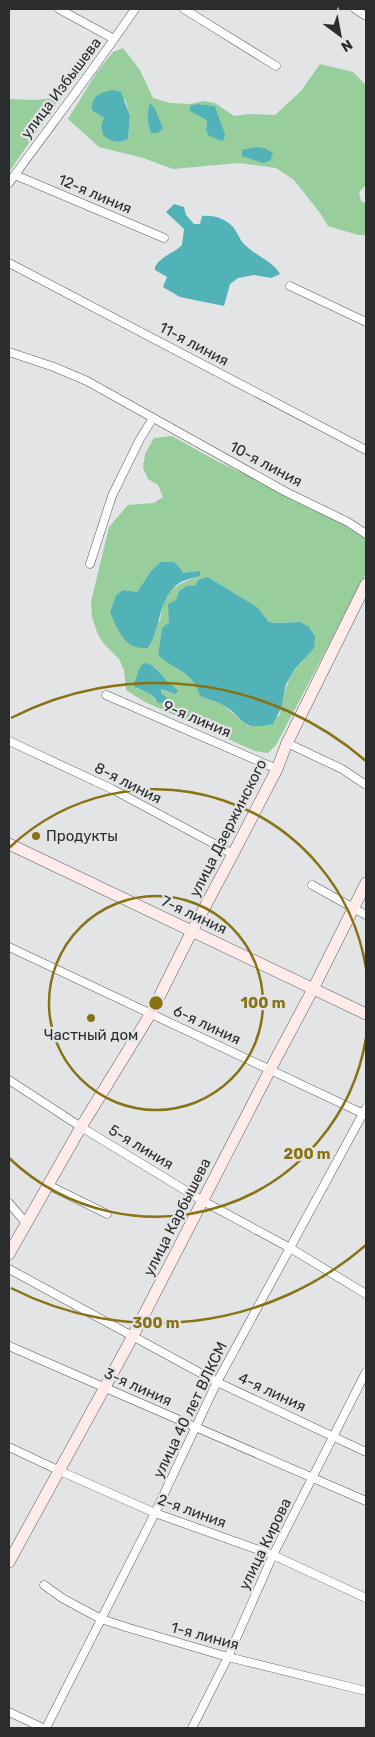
<svg xmlns="http://www.w3.org/2000/svg" width="375" height="1737" font-family="Rubik,sans-serif">
<style>
.green{fill:#98ce9c;fill-rule:evenodd}
.water{fill:#51b2b7}
.lines{fill:none;stroke-linecap:round;stroke-linejoin:round}
.street-casing{stroke:#5b5c5e;stroke-width:9}
.secondary-casing{stroke:#5b5c5e;stroke-width:12}
.street{stroke:#fff;stroke-width:8}
.secondary{stroke:#feebea;stroke-width:11}
.ring{fill:none;stroke:#877214;stroke-width:2.5}
.poi-dot{fill:#877214;stroke:#e3e4e6;stroke-width:2}
.labels{text-anchor:middle;dominant-baseline:central;stroke-width:4.5;stroke-linejoin:round;paint-order:stroke}
.street-label{font-size:15px;fill:#2b2c2d;stroke:#e3e4e6}
.poi-label{font-size:15px;fill:#2b2c2d;stroke:#e3e4e6;text-anchor:start}
.centre{fill:#877214;stroke:#e3e4e6;stroke-width:2.5}
.ring-label{font-size:15px;text-anchor:middle;font-weight:bold;fill:#877214;stroke:#e3e4e6;stroke-width:4.5;stroke-linejoin:round;paint-order:stroke}
</style>
<rect width="100%" height="100%" fill="#e3e4e6"/>
<g class="green">
<path d="M123,48L140,70L153,98L170,103L190,104L204,101L215,103L234,116L250,114L275,115L301,91L320,64L353,72L366,85V185L359,192L361,201L366,203V235H358L328,226L320,213L294,180L276,168L239,163L173,169L143,158L99,147L68,119L97,72L113,52ZM125,99L130,116L128,139L98,113ZM198,104L215,106L218,115L206,130L207,121C202,116 195,115 189,110L191,105Z"/>
<path d="M61,97L9,172V99L35,100Z"/>
<path d="M172,436L215,460L349,524L366,538V574L276,745L268,753L255,751L145,702L126,690L124,670L119,659L103,643L97,632L92,617L91,602L109,527L128,505L154,503L163,497L158,485L148,479L143,468L145,454L154,438ZM151,571L200,576C171,586 165,591 160,621L110,612L116,595L123,590L137,592ZM208,577L257,607L269,622L275,623L299,622L303,661C283,680 287,693 279,716L248,726L222,704L201,696C193,670 174,671 158,655L162,628L169,622L176,600ZM154,666L167,682L172,685L175,694L160,689L161,693L166,697L155,701L152,695L136,688Z"/>
</g>
<g class="water">
<path d="M112,90L121,92L130,116L128,139C118,144 112,142 103,135L101,125L104,118L92,110C91,96 100,93 112,90Z"/>
<path d="M150,103L154,107L163,128L158,133H151C147,121 147,115 150,103Z"/>
<path d="M198,104L215,106L225,135L223,141L209,136L206,130L207,121C202,116 195,115 189,110L191,105Z"/>
<path d="M256,147L264,148L273,153L270,161L263,163L242,156V150Z"/>
<path d="M174,204L184,207L186,215L194,224H200L202,216C213,215 223,218 231,225C237,230 239,239 244,244C254,255 273,261 280,274L271,278L254,275L238,278L230,284L224,306L180,297L163,287L167,277L155,270V267C162,255 173,254 182,245L184,229L166,212Z"/>
<path d="M161,562H174L180,568L183,573L200,571V576C193,578 183,580 178,584C158,599 161,628 148,648C124,650 118,630 110,612L116,595L123,590L137,592L151,571Z"/>
<path d="M208,577L257,607L269,622L275,623L300,622L309,627L315,637L314,648L295,669L286,684L282,706L273,724C238,731 248,720 223,705C217,701 208,700 200,696C193,670 174,671 158,655L162,628L169,622L168,604L176,600L179,591L187,586H195L198,580Z"/>
<path d="M144,663C155,664 159,673 166,680C170,685 174,686 178,691L175,694L161,689V693L166,697L170,702L158,703L152,695L133,686L140,667Z"/>
</g>
<g class="lines">
<g class="street-casing">
<g id="street">
<path d="M59,9L114,39"/>
<path d="M184,9L276,66"/>
<path d="M355,9L366,16"/>
<path d="M15,175L164,238"/>
<path d="M9,183C51,125 95,68 135,9"/>
<path d="M9,263L366,450"/>
<path d="M290,286L366,322"/>
<path d="M9,352L54,367L87,381L286,492L348,522L366,534"/>
<path d="M90,564L112,496L140,439L153,418"/>
<path d="M106,695L277,769"/>
<path d="M9,741L112,789L233,854"/>
<path d="M287,743L342,769L366,785"/>
<path d="M312,885L366,915"/>
<path d="M9,947L366,1115"/>
<path d="M9,1080L81,1127L203,1201L290,1248L366,1294"/>
<path d="M48,1185L107,1214"/>
<path d="M9,1203L26,1223"/>
<path d="M9,1269L217,1382L366,1452"/>
<path d="M9,1346L366,1501"/>
<path d="M9,1447L60,1471L155,1513L273,1555L366,1598"/>
<path d="M44,1585L62,1598L101,1619L129,1628L228,1657L366,1691"/>
<path d="M9,1712L43,1728"/>
<path d="M46,1728L155,1513L217,1382L366,1108"/>
<path d="M192,1728L228,1657L273,1555L366,1372"/>
</g>
</g>
<g class="secondary-casing">
<g id="secondary">
<path d="M9,844L366,1014"/>
<path d="M9,1254L81,1127L151,1013L192,931L233,854L277,769L287,743L366,584"/>
<path d="M9,1562L133,1336L270,1070L313,989L366,883"/>
</g>
</g>
<use href="#street" class="street"/>
<use href="#secondary" class="secondary"/>
</g>
<g class="ring">
<circle cx="156" cy="1003" r="107"/>
<path d="M366 1038A213 213 0 0 1 9 1158M9 848A213 213 0 0 1 366 968"/>
<path d="M366 1245A320 320 0 0 1 11 1288M11 718A320 320 0 0 1 366 761"/>
</g>
<g class="poi-dot">
<circle cx="36" cy="836" r="5"/>
<circle cx="91" cy="1018" r="5"/>
</g>
<g class="labels">
<g class="street-label">
<text transform="translate(61 88) rotate(-53)">улица Избышева</text>
<text transform="translate(95 194) rotate(23)">12-я линия</text>
<text transform="translate(194 344) rotate(28)">11-я линия</text>
<text transform="translate(266 464) rotate(28)">10-я линия</text>
<text transform="translate(197 719) rotate(23)">9-я линия</text>
<text transform="translate(128 783) rotate(27)">8-я линия</text>
<text transform="translate(228 828) rotate(-63)">улица Дзержинского</text>
<text transform="translate(194 915) rotate(25)">7-я линия</text>
<text transform="translate(207 1025) rotate(25)">6-я линия</text>
<text transform="translate(141 1147) rotate(31)">5-я линия</text>
<text transform="translate(177 1217) rotate(-63)">улица Карбышева</text>
<text transform="translate(138 1387) rotate(24)">3-я линия</text>
<text transform="translate(272 1392) rotate(25)">4-я линия</text>
<text transform="translate(190 1410) rotate(-64)">улица 40 лет ВЛКСМ</text>
<text transform="translate(192 1511) rotate(20)">2-я линия</text>
<text transform="translate(265 1544) rotate(-64)">улица Кирова</text>
<text transform="translate(205 1636) rotate(15)">1-я линия</text>
</g>
<g class="poi-label">
<text x="46" y="836">Продукты</text>
<text x="91" y="1035" text-anchor="middle">Частный дом</text>
</g>
</g>
<circle cx="156" cy="1003" r="8" class="centre"/>
<g class="ring-label">
<text x="263" y="1008">100 m</text>
<text x="307" y="1159">200 m</text>
<text x="156" y="1328">300 m</text>
</g>
<rect width="375" height="1737" fill="none" stroke="#2b2c2d" stroke-width="20"/>
<g transform="translate(340 35) rotate(148)" stroke="#e3e4e6" stroke-width="4" paint-order="stroke">
<path d="M0-4L9 19L0 12L-9 19Z" fill="#2b2c2d"/>
<text y="-8" font-size="14" font-weight="bold" text-anchor="middle" fill="#2b2c2d">N</text>
</g>
</svg>
